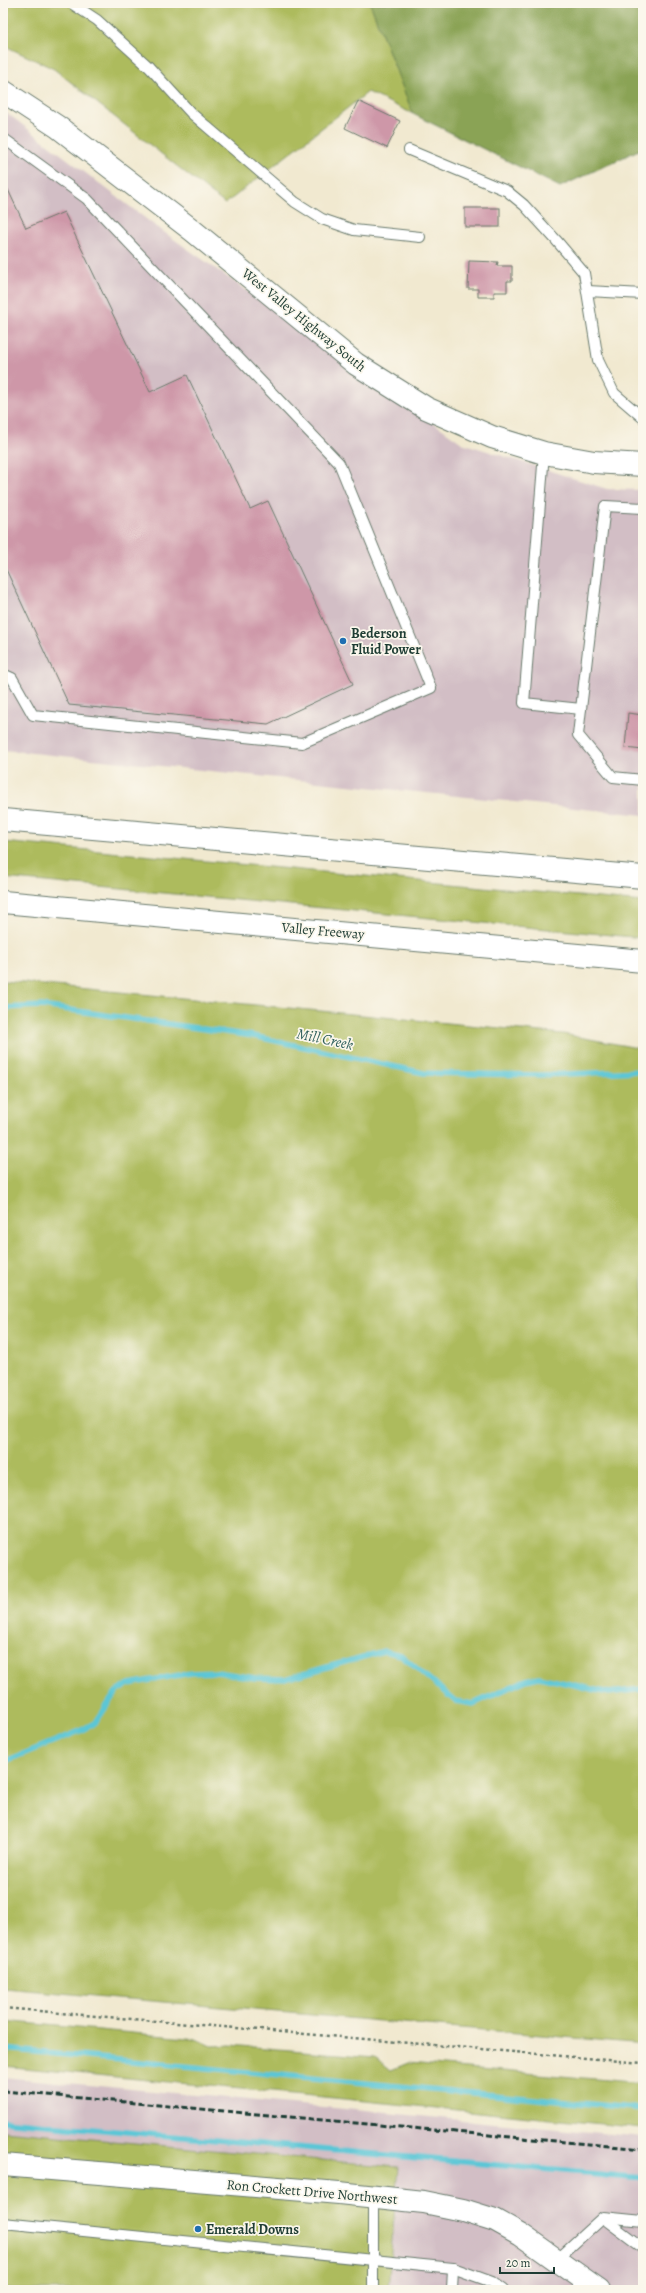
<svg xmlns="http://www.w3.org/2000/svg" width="646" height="2293" font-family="Alegreya,serif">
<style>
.industrial{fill:#d2bec5}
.green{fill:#adbb5d;stroke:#667c48}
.forest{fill:#8aa354;stroke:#547044}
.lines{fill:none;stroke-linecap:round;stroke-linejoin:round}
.stream{stroke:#5bc6d6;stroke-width:5.5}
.building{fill:#ce97a8}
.lane-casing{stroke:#68796b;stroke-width:12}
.secondary-casing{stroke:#68796b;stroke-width:24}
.highway-casing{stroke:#68796b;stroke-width:24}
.path{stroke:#68796b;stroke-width:2.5;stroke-dasharray:3 3;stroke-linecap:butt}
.lane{stroke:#fff;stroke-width:10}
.secondary{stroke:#fff;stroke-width:22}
.highway{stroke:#fff;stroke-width:22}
.rail{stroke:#1f3d34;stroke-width:3;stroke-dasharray:6 3;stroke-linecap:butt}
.poi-dot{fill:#1f6fb2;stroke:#fbf7ec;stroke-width:1.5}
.labels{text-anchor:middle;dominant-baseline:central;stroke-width:3.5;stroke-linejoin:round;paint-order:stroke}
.street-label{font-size:14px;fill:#1f3d34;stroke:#fbf7ec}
.poi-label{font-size:14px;font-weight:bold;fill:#1f3d34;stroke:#fbf7ec;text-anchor:start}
.water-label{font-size:15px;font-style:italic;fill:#2e5f5c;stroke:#fbf7ec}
</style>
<rect width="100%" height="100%" fill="#fbf7ec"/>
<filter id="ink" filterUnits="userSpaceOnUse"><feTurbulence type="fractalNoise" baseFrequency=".025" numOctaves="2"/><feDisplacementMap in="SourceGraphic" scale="8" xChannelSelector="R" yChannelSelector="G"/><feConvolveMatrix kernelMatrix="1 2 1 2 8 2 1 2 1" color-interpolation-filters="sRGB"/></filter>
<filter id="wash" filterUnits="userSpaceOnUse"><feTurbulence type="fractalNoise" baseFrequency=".012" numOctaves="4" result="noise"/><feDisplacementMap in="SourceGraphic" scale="16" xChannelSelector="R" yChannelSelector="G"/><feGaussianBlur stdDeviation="0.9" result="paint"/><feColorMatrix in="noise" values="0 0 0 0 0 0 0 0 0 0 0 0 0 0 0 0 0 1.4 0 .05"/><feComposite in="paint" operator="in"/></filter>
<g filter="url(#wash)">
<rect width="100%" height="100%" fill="#f1e9d0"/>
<g class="industrial">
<path d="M3,110L158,228L462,443L607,489L643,490V815L3,750Z"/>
<path d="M3,2077L643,2137V2290H388L398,2167L3,2131Z"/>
</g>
<g class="green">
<path d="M3,3H370L413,114L368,92L225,204L54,69L3,45Z"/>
<path d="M3,842L643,902V938L3,878Z"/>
<path d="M3,981L563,1034L643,1049V2044L3,1988Z"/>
<path d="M3,2021L197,2039L212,2046L230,2045L375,2057L391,2070L408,2063L643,2083V2128L3,2066Z"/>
<path d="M3,2131L398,2167L388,2290H3Z"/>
</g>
<path class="forest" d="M370,3H643V148L560,187L413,114Z"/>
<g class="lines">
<g class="stream">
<path d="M3,1008L42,1006L253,1036L424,1073L541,1075L643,1071"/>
<path d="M3,1762L80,1731L96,1722L116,1692L129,1684L191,1673L217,1672L255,1678L285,1679L384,1651L401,1655L455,1701L473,1704L526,1680L539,1677L609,1693L643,1689"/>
<path d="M3,2049L643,2109"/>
<path d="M3,2121L643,2178"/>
</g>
</g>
<g id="blocks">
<g class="building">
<path d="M358,101L400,121L387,148L345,128Z"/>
<path d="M3,179L26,228L64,212L150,392L187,375L250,509L268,501L353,684L268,724L69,705L3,563Z"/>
<rect x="465" y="208" width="35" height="19"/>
<path d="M469,261L498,262L497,266H512V281H507V292H494V297H478V289H468Z"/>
<path d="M628,713L643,715V750L625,748Z"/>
</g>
</g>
</g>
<g filter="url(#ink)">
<use href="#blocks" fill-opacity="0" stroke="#68796b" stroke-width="1"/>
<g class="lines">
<g class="lane-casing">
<g id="lane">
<path d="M71,3L97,20L149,67L191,113L295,202L322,219L354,230L420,237"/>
<path d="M3,138L87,199L339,463L431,688L302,743L33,715L12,678L3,674"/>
<path d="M409,150L507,191L524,205L556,240L584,273L598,360L614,393L643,418"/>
<path d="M588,291L643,294"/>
<path d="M544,453L524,703L581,709L578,735L613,777L643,780"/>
<path d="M581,709L605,506L643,508"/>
<path d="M603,2218L643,2248"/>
<path d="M3,2223L453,2268L492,2282L503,2290"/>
<path d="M557,2259L603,2217L643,2221"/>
<path d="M373,2290V2197"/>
<path d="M452,2290L453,2268"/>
</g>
</g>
<g class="secondary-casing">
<g id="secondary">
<path d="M3,91L58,127L192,230L356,364L426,408L492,437L544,453L594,462L643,465"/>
<path d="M3,2165L339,2193L424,2202L463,2210L495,2220L520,2234L599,2290"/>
</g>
</g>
<g class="highway-casing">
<g id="highway">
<path d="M3,820L643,877"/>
<path d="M3,902L643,961"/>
</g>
</g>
<path class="path" d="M3,2008L643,2063"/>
<use href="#lane" class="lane"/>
<use href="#secondary" class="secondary"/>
<use href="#highway" class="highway"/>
<path class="rail" d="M3,2091L643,2149"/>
</g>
</g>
<g class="poi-dot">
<circle cx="343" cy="641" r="4"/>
<circle cx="198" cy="2229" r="4"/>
</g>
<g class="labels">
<g class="street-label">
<text transform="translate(304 320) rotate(39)">West Valley Highway South</text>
<text transform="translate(323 931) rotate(5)">Valley Freeway</text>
<text transform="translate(312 2192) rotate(5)">Ron Crockett Drive Northwest</text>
</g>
<g class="poi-label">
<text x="351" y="633">Bederson<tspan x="351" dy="16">Fluid Power</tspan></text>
<text x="206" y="2229">Emerald Downs</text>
</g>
<g class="water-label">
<text transform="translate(325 1039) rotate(12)">Mill Creek</text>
</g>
</g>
<rect width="646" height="2293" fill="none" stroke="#fbf7ec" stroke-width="16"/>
<path d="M500 2267v6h54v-6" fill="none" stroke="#1f3d34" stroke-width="2"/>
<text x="506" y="2267" font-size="12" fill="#1f3d34" stroke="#fbf7ec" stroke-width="3" paint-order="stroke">20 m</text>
</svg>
